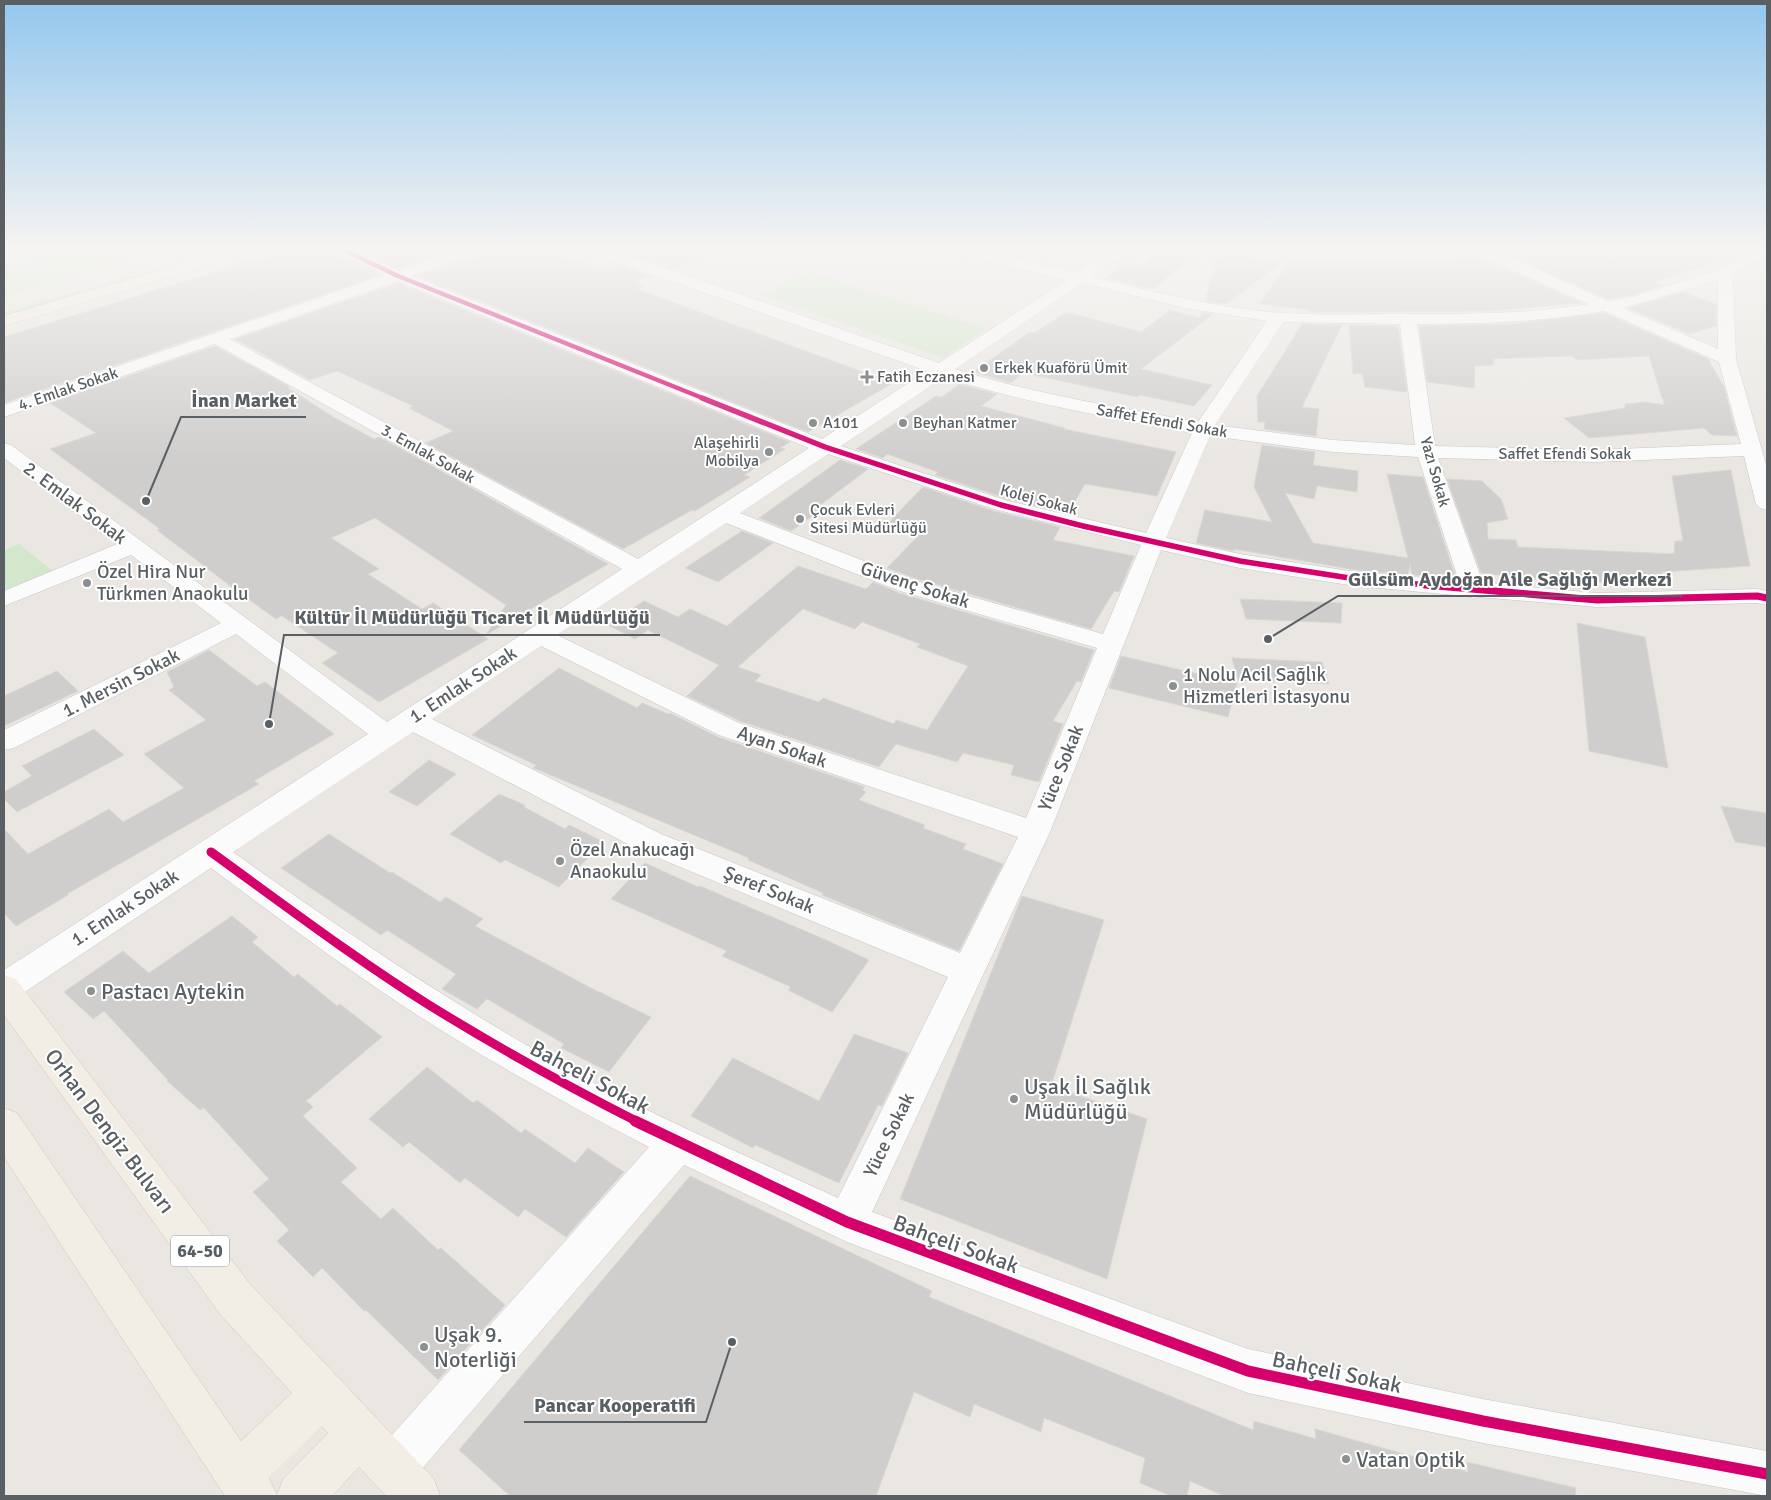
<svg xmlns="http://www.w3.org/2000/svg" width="1771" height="1500" font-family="Signika,sans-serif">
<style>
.green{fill:#d3e7cd}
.building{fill:#d0cecc;stroke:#dad6d2;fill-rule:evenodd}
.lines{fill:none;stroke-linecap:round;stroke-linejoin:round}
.minor-casing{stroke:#c5c5c4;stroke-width:1}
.major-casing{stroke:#d3c4af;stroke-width:1}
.minor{fill:#fcfbfb;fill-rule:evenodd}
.major{fill:#f2eee6;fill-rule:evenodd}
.cycleway-far4-casing{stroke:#fff;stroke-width:6}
.cycleway-far3-casing{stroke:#fff;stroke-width:8}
.cycleway-far2-casing{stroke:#fff;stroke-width:10}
.cycleway-far1-casing{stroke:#fff;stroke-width:12}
.cycleway-casing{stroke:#fff;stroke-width:14}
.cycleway-far4{stroke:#d6006c;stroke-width:4.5}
.cycleway-far3{stroke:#d6006c;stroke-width:5.5}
.cycleway-far2{stroke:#d6006c;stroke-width:7}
.cycleway-far1{stroke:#d6006c;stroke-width:9}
.cycleway{stroke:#d6006c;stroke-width:11}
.poi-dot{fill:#8c8f8f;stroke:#fff;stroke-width:2}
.labels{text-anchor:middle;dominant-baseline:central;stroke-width:4;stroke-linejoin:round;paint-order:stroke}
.far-poi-label{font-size:16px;fill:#595f62;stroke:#fff;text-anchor:start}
.far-street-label{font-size:16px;fill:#595f62;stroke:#fff}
.shield{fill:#fff;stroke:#8b8f91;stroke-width:1}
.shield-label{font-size:18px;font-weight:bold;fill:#595f62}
.street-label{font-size:19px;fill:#595f62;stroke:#fff}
.poi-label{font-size:19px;fill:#595f62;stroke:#fff;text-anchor:start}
.near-poi-label{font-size:22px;fill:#595f62;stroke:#fff;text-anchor:start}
.near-street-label{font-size:22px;fill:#595f62;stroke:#fff}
.leader{fill:none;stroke:#595f62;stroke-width:2}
.callout-dot{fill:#595f62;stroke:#fff;stroke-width:2}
.callout-label{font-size:20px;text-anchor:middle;font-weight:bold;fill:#595f62;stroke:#fff;stroke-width:4;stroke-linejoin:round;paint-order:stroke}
</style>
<rect width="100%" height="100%" fill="#eae7e3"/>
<g class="green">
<path d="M77,251V250L168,251L4,296V270Z"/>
<path d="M216,251H233L4,317V312Z"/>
<path d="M810,272L986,329L943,358L760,294Z"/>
<path d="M19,544L54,572L4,594V550Z"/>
</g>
<g class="building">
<path d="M286,250H324L350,262L354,261L380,275L4,403V337Z"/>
<path d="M387,250H451L399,269L372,255Z"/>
<path d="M483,250H543L553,254L556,253L604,270L618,264L652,276L635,282L645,286L637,289L893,383L808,432L417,276L480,255Z"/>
<path d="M657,250H713L714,252L671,269L638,257Z"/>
<path d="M1151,250H1202L1153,289L1106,278L1126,263L1144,267Z"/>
<path d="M1521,250H1592L1610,257L1644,250H1739L1740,255L1655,282L1663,285L1632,295L1608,299L1508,255L1524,254L1521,253Z"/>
<path d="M1219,253L1285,260L1226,304L1205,301Z"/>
<path d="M1477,256L1582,303L1488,311L1340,312H1310L1311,310L1259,304L1291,260L1321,263Z"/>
<path d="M398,283L790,442L780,448L785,449L744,475L750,477L695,511L692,510L623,549L426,443L453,431L409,408L413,406L337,371L310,380L235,339Z"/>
<path d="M1683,292L1716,304V326L1689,334L1628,308Z"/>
<path d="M1170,310L1200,318L1202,313L1213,314L1141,369L1212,385L1194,406L1140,395L1138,397L1023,373L1011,383L973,372L1030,332L1034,333L1067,312L1141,332Z"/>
<path d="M1604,313L1708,359L1724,387L1737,436L1712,435L1704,428L1589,438L1564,418L1625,408V404L1645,402L1664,405L1663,401H1665L1662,398L1649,356L1577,360L1572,356L1493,359L1494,365L1475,366L1474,388L1427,382L1419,326L1511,324Z"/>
<path d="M1302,324L1342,325L1302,407L1319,409L1316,436L1264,429L1265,422H1258L1257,396Z"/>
<path d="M1349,325L1398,326L1407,392L1365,387L1362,373L1353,374Z"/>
<path d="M215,346L290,387L288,388L335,418L374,439L379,437L405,451L608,564L486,635L506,605L375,518L331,538L379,569L368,574L422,609L433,603L488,639L379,702L322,663L338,653L282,616L276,619L233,588L157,530L160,529L50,449L96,433L50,403Z"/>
<path d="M959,384L997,394L981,406L1065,428L1064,429L1176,452L1157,496L1085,484L1068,513L1008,499L935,475L938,472L887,454L883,458L856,449L936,396L942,397Z"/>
<path d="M1262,445L1315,452L1313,465L1358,471L1357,492L1317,486L1314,499L1285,493L1313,543L1408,558L1387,474L1423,477L1456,579L1412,575L1410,564L1408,575L1356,570L1234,549V551L1196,543L1205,510L1272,522L1254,487Z"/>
<path d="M840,460L868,469L815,509L820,511L791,531L759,518Z"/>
<path d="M1731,470L1750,566L1661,572L1672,585L1555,581L1481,573L1447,479L1482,481L1501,499L1508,519L1487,523L1488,539L1516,540L1518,547L1674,554L1675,541H1683L1672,476Z"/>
<path d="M923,487L994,511L1060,527L1053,540L1134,556L1119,592L1114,591L1091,629L917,579L887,568L922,532L889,522Z"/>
<path d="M742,531L773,543L718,582L685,568Z"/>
<path d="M798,566L866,589L873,582L899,593L1094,650L1081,682L1077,681L1053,721L1063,724L1039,782L1011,775L1014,765L963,753L957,762L896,744L879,767L740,721L687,696L719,665L648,630L635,639L608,625L644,601L678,617L690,609L727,626ZM803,609L855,629L862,622L920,644L917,647L968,666L927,730L896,720L894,724L823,698L819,702L755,681L761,675L738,667Z"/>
<path d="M1240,599L1342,603L1341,623L1246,619Z"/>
<path d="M1577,623L1645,637L1668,768L1589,751Z"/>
<path d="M209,650L257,686L265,682L334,734L254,781L259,784L67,894L68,895L16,926L4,913V829L28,854L109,809L123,822L184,788L144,754L206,720L169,690L174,687L167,672Z"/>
<path d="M1121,656L1237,683L1228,717L1109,688Z"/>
<path d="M1232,658L1322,662L1329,684L1238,680Z"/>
<path d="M559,668L637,708L642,703L668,714L670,713L718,737L865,787L862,790L866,792L859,800L925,825L923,828L966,844L963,849L1003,864L959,951L851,907L822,895L823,893L748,860L749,858L541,771L533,768L536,765L472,735Z"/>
<path d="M57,671L78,691L4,726V696Z"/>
<path d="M94,729L124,755L17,812L4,799V792L32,776L22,766Z"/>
<path d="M429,760L456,774L417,806L389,792Z"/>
<path d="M499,794L525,805L524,807L565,829L569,825L604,842L559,887L505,860L501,863L450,834Z"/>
<path d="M1721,806L1767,813V847L1735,842Z"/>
<path d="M329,834L390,873L392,872L440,902L446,897L483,919L475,926L591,988L651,1017L609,1072L561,1048L564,1044L487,999L477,1009L442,989L456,974L387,930L381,935L281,868Z"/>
<path d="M645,863L698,887L700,886L826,940L869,960L832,1012L788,990L791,987L722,956L727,951L611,899Z"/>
<path d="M1022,896L1104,920L1051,1086L1147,1119L1107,1279L900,1199Z"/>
<path d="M232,916L258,937L252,942L294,977L298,974L337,1006L340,1004L382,1037L306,1101L313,1107L303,1116L357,1168L341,1182L381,1219L393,1208L438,1250L441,1248L505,1305L438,1380L366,1310L364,1311L322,1268L313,1277L277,1241L289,1230L253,1192L269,1179L204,1108L200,1110L167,1081L168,1080L104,1011L93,1019L64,992L123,951L149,973Z"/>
<path d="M854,1034L908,1053L882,1106L878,1105L839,1183L755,1145L753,1148L691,1116L733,1058L819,1101Z"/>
<path d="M427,1067L473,1103L477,1100L521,1133L525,1129L575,1163L588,1148L624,1172L566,1237L525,1209L518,1217L465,1178L460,1183L409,1142L403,1147L369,1119Z"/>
<path d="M690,1176L932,1291L929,1297L1253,1430L1254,1421L1316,1439L1315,1429L1468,1472L1467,1462L1576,1488L1575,1496H1224L1190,1481L1187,1496H1171L1140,1483L1145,1458L1044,1418L1041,1432L974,1404L970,1417L914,1392L876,1496H510L459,1450Z"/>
</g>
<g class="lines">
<g class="minor-casing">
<g id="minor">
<path d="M337,250H357L399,271L458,250H481L479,253L412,276L822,439L927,371L592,253L590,250H612L939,363L1067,280L955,253L953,250H981L1078,273L1112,250H1130L1093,277C1148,290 1203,305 1260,311C1302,316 1346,314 1388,314C1455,314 1522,315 1589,304L1474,253L1472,250H1492L1608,301L1632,297L1720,270L1754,250H1767V255L1733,275L1736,359L1767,468V510L1760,508L1756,504L1744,456L1594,462L1438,458L1483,583L1597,593L1757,589L1767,591V605L1757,603L1597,607L1479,597L1474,598L1465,596L1356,586L1240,568L1161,550L1050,832L872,1212L1248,1349L1483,1399L1767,1451V1496L1483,1443L1248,1393L847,1242L684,1165L408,1485L392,1492L376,1485L369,1469L376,1453L649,1147C570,1106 492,1063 417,1015C346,969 278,918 211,868L16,998L4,1002V970L368,734L236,634L14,748L4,750V730L221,623L131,555L4,606V591L117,544L4,458V443L11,445L387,722L622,569L215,344L4,417V405L385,275ZM1718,280V349L1623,308ZM398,281L809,448L638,559L230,339ZM1083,283L1185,308L1267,321L1198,422C1117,407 1034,394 955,369ZM1604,311L1719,362L1741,444L1594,450L1435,446L1417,324C1480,324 1542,322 1604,311ZM1283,322L1400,324L1415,445L1333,440L1215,425ZM944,377C1024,403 1108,417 1192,433L1146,533L1008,501L841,446ZM1210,436L1333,452L1418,457L1459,581L1356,572L1240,554L1166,538ZM828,454L994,509L1141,545L1103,634L916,581L740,513ZM726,523L900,591L1097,648L1026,818L739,723L557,635ZM541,646L719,735L1018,837L960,953L661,834L432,719ZM413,732L639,850L948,977L838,1198C745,1155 648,1114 559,1064C446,1000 339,928 233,852Z"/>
<path d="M925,250L911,258L906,257L904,254L907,250Z"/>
</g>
</g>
<g class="major-casing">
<g id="major">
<path d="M229,250H253L251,253L4,326V316Z"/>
<path d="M1759,250H1767V255L1762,254Z"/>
<path d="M4,975L16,979L250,1284L434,1479L440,1496H386L359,1467L332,1496H225L4,1157V1108L17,1113L241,1441L292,1393L220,1314L4,1015ZM322,1426L328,1433L283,1479L277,1495L269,1478Z"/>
</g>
</g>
<use href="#minor" class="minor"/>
<use href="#major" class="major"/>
<g class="cycleway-far4-casing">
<path id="cycleway-far4" d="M344,250L398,276L705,399"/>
</g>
<g class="cycleway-far3-casing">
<path id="cycleway-far3" d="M702,398L825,447L1001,505L1083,526L1240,561L1356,579L1440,586"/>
</g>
<g class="cycleway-far2-casing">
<path id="cycleway-far2" d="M1425,585L1597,600L1757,596L1767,598"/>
</g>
<g class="cycleway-far1-casing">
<path id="cycleway-far1" d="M211,852C283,904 354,958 429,1005C497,1047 567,1086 638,1122"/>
</g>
<g class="cycleway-casing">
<path id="cycleway" d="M635,1121L847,1222L1248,1371L1483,1421L1767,1474"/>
</g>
<use href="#cycleway-far4" class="cycleway-far4"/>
<use href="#cycleway-far3" class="cycleway-far3"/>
<use href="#cycleway-far2" class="cycleway-far2"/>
<use href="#cycleway-far1" class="cycleway-far1"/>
<use href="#cycleway" class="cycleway"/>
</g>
<linearGradient id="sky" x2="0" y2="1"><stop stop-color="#93c7ee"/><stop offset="0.54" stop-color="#f6f4f2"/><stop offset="1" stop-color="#f6f4f2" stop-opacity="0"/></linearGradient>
<rect width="1771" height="461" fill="url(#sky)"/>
<g class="poi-dot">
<circle cx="984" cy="368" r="5"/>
<path d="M864.5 369.5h5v5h5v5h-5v5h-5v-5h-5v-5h5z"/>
<circle cx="813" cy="423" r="5"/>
<circle cx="903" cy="423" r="5"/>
<circle cx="769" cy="452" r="5"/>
<circle cx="800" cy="519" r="5"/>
<circle cx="87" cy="583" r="5"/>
<circle cx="1173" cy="686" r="5"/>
<circle cx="560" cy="861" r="5"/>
<circle cx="91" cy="991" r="5"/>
<circle cx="1014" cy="1099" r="5"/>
<circle cx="424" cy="1347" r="5"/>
<circle cx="1346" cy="1459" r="5"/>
</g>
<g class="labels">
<g class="far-poi-label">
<text x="994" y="368">Erkek Kuaförü Ümit</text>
<text x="877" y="377">Fatih Eczanesi</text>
<text x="823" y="423">A101</text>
<text x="913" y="423">Beyhan Katmer</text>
<text x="759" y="443" text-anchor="end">Alaşehirli<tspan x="759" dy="18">Mobilya</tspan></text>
<text x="810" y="510">Çocuk Evleri<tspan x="810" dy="18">Sitesi Müdürlüğü</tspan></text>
</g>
<g class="far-street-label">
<text transform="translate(68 389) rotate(-19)">4. Emlak Sokak</text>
<text transform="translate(1162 421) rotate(10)">Saffet Efendi Sokak</text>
<text transform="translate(428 454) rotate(29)">3. Emlak Sokak</text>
<text x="1565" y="454">Saffet Efendi Sokak</text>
<text transform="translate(1435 472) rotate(74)">Yazı Sokak</text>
<text transform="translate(1039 500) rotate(15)">Kolej Sokak</text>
</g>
<rect class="shield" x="171" y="1235.5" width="58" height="31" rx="4"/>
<g class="shield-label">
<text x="200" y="1251">64-50</text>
</g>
<g class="street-label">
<text transform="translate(75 503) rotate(37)">2. Emlak Sokak</text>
<text transform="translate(915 585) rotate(18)">Güvenç Sokak</text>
<text transform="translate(121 683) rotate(-27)">1. Mersin Sokak</text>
<text transform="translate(463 685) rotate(-33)">1. Emlak Sokak</text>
<text transform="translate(782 747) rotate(19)">Ayan Sokak</text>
<text transform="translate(1061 768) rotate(-68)">Yüce Sokak</text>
<text transform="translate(769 890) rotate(22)">Şeref Sokak</text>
<text transform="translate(125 908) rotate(-33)">1. Emlak Sokak</text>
<text transform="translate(889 1135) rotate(-64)">Yüce Sokak</text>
</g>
<g class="poi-label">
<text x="97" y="572">Özel Hira Nur<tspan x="97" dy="22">Türkmen Anaokulu</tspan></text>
<text x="1183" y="675">1 Nolu Acil Sağlık<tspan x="1183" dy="22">Hizmetleri İstasyonu</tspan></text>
<text x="570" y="850">Özel Anakucağı<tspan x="570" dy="22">Anaokulu</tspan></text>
</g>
<g class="near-poi-label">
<text x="101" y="991">Pastacı Aytekin</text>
<text x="1024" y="1086">Uşak İl Sağlık<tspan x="1024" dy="25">Müdürlüğü</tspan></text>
<text x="434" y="1334">Uşak 9.<tspan x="434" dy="25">Noterliği</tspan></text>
<text x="1356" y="1459">Vatan Optik</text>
</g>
<g class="near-street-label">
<text transform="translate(590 1077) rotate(28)">Bahçeli Sokak</text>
<text transform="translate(110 1131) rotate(53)">Orhan Dengiz Bulvarı</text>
<text transform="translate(956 1244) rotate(20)">Bahçeli Sokak</text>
<text transform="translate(1337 1372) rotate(12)">Bahçeli Sokak</text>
</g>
</g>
<path class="leader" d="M146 501L181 417H306M1268 639L1338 596H1682M269 724L284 635H660M732 1342L706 1422H524"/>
<g class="callout-dot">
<circle cx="146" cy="501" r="5"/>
<circle cx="1268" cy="639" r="5"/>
<circle cx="269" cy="724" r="5"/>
<circle cx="732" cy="1342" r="5"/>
</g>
<g class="callout-label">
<text x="244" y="407">İnan Market</text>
<text x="1510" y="586">Gülsüm Aydoğan Aile Sağlığı Merkezi</text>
<text x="472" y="624">Kültür İl Müdürlüğü Ticaret İl Müdürlüğü</text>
<text x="615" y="1412">Pancar Kooperatifi</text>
</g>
<rect width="1771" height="1500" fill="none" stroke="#595f62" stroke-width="10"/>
</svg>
